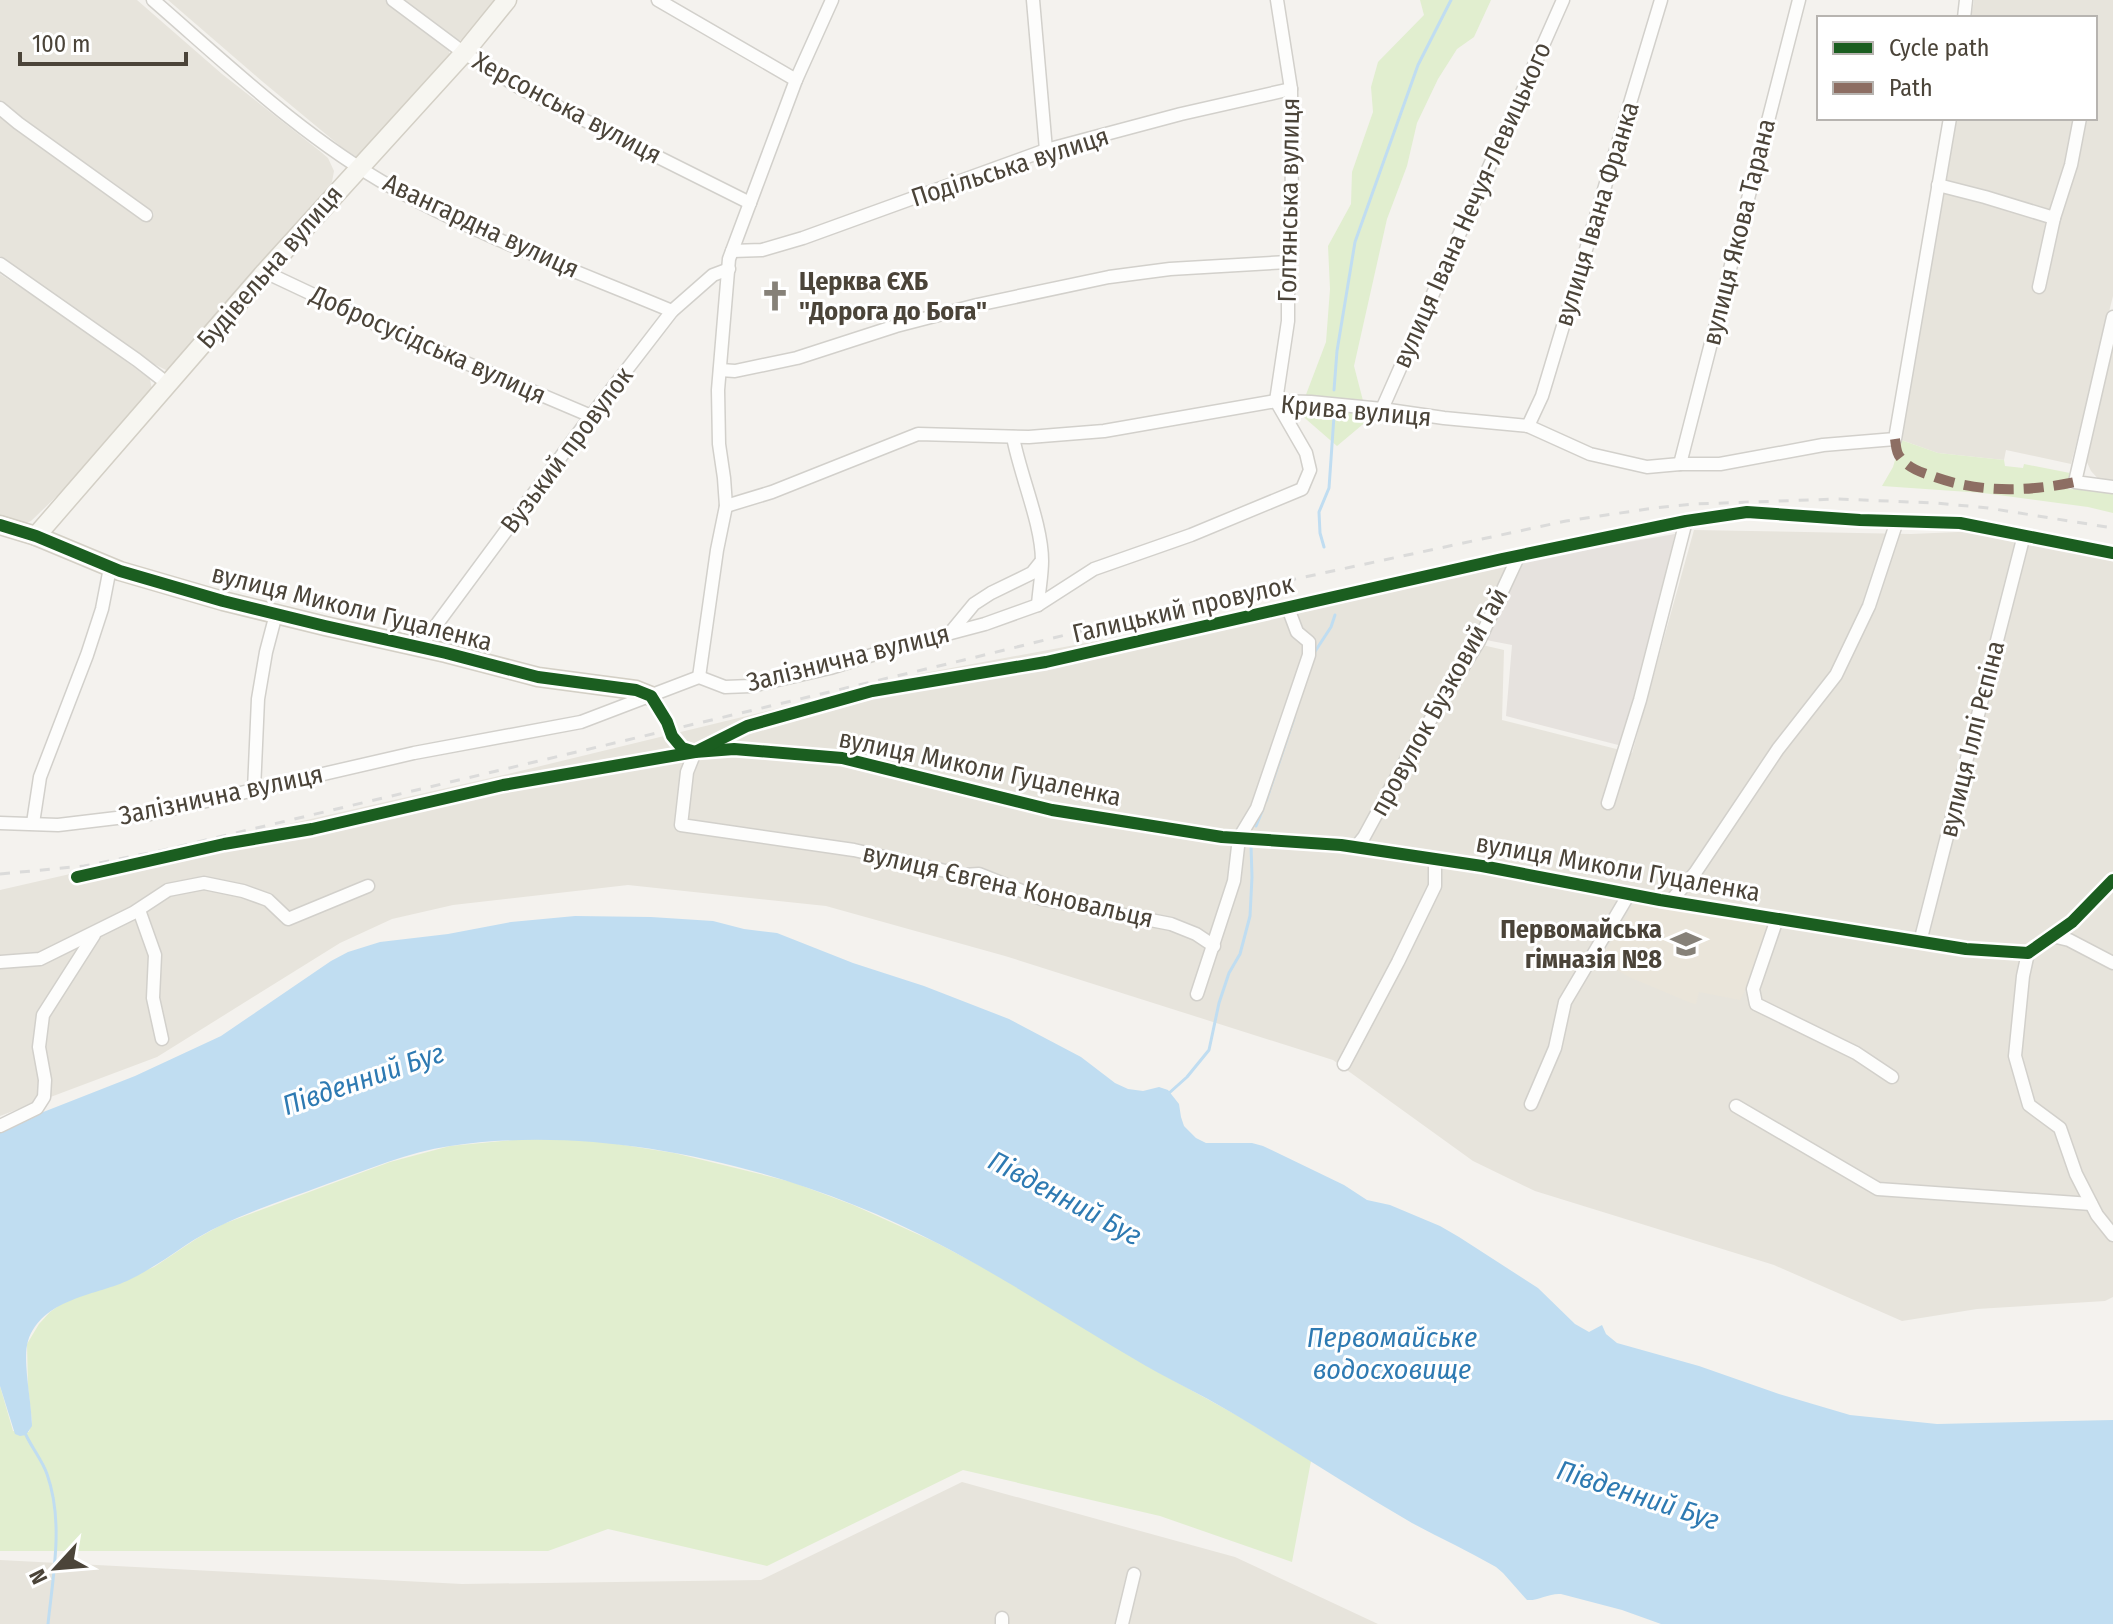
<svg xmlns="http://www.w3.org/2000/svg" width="2113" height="1624" font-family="'Fira Sans Condensed',sans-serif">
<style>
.residential{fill:#e7e4dc}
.industrial{fill:#e6e2de}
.education{fill:#eae5da}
.green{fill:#e1eecf}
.water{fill:#c0ddf1}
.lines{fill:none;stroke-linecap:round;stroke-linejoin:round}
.stream{stroke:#c0ddf1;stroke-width:3}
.street-casing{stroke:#d2d0cb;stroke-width:15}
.secondary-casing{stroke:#d3cfc5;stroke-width:21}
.street{stroke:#fdfdfc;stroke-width:12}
.secondary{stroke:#f7f6f1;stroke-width:18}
.rail{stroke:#dbdbda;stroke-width:3;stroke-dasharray:10 10;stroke-linecap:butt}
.quiet{stroke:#8d6e63;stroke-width:10;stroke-dasharray:20 10;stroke-linecap:butt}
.cycleway-casing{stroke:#fff;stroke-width:17}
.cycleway{stroke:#1b5e20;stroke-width:12}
.labels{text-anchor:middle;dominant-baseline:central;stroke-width:6;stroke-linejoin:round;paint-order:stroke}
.street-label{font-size:26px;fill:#4b4439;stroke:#fff}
.poi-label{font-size:26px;font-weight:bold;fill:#4b4439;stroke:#fff;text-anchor:start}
.water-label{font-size:28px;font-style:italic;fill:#2e7ab2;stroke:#fff}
</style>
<rect width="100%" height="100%" fill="#f4f2ee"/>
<g class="residential">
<path d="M0,0H137L222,74L321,152L328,158L334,171L332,182L315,204L172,368L166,370L154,364L0,256V115L149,220L154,215L153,212L110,180L55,143L0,101Z"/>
<path d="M168,0H385L442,43L449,50L450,58L364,154L357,157L345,150L263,82Z"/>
<path d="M403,0H498L466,39L456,41Z"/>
<path d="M1974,0H2113V296L2071,464L2006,450L2004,460L1938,453L1901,440L1956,118H2095V18H1971Z"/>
<path d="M0,274L70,320L143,374L150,379L152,390L96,458L31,521L23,524L0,518Z"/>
<path d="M2113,338V483H2102L2091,471L2085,458Z"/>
<path d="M1694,530L1911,534L2004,530L2113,561V1297L2105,1301L1977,1309L1902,1321L1774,1265L1535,1191L1473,1161L1333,1060L1005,956L826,906L628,885L453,905L392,919L340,943L157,1057L0,1116V890L512,773L919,674L1510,564L1478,644L1504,650L1502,720L1632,753Z"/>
<path d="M962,1482L1235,1557L1378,1624H0V1560L462,1584L761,1580Z"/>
</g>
<path class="industrial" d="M1675,534L1626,747L1506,716L1512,645L1486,640L1525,560Z"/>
<path class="education" d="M1635,902L1765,923L1767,929L1754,974L1740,1000L1699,992L1696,1004L1691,1003L1629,977L1600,960Z"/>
<g class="green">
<path d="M1420,0H1491L1474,37L1457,49L1438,79L1417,123L1407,166L1387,219L1354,366L1368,420L1337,446L1299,413L1326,342L1330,289L1328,246L1351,204L1352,172L1373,112L1371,87L1378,62L1424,15Z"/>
<path d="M1901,440L1938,453L2004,460L2005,466L2023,468L2024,464L2070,473L2068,489L2113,491V513L2088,507L1983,493L1882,486L1893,467Z"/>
<path d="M555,1138L611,1143L674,1153L792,1182L853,1205L935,1242L1007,1280L1149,1367L1240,1417L1311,1461L1292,1562L1160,1516L963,1470L767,1566L608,1529L548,1551H0V1386L13,1431L29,1432L32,1421L28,1387L27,1344L39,1324L50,1312L64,1302L154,1267L196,1239L223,1224L390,1162L450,1146L524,1139Z"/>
</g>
<path class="water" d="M575,916L651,917L713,921L744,929L777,933L853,963L924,986L1009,1019L1081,1057L1115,1083L1128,1089L1143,1091L1159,1087L1168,1090L1179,1104L1181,1117L1184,1126L1196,1138L1206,1143H1252L1263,1146L1344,1185L1367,1200L1390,1205L1440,1226L1459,1237L1538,1288L1575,1324L1589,1332L1602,1325L1606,1334L1617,1343L1699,1366L1779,1394L1850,1415L1937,1424L2113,1420V1624H1661L1622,1610L1561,1594C1549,1593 1538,1601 1527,1600L1503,1573L1496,1567C1468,1551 1440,1538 1412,1523C1355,1490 1300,1454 1244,1420C1212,1400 1178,1384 1146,1366C1077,1326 1010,1281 939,1244C798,1170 609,1122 450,1146C408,1152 367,1170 327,1184C280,1202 228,1217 186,1245C167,1258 148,1271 127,1281C93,1296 42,1299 28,1341C22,1360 32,1404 32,1426L26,1435L20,1436L15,1434L0,1386V1129L135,1076L221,1036L331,961L348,952L380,942L448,934L511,922Z"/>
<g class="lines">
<g class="stream">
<path d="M1334,390L1337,351L1355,242L1418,65L1451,0"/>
<path d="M1324,547L1320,533L1319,512L1329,488L1334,416"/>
<path d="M1314,653L1331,627L1335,615"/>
<path d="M1266,801L1294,718"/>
<path d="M1256,826L1263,809"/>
<path d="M1168,1094L1187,1077L1209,1050L1219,1003L1229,973L1240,954L1250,916L1252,877L1251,845"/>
<path d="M26,1435C32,1448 42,1460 47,1474C64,1522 53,1575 48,1624"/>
</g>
<g class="street-casing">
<g id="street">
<path d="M153,0C229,66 304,138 393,188C481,237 579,272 672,311"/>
<path d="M393,0L464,53L522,89L750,203"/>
<path d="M658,0L796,80"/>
<path d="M1033,0L1046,150"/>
<path d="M1964,18L1966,0"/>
<path d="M0,108L18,123L146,215"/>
<path d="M1938,185L1985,197L2054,218"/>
<path d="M732,251L762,250L803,238L1046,150L1181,114L1291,89"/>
<path d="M0,264L137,360L168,384"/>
<path d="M265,272L386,329L591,416"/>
<path d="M2039,287L2054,218L2071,165L2080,118"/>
<path d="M2113,317L2075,482L2113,487"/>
<path d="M720,370L735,371L797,358L896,326L977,305L1109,277L1170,269L1288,262"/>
<path d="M1382,409L1563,0"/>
<path d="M1528,426L1542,396L1661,0"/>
<path d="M1013,437C1020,475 1042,524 1042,561C1042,575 1039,590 1038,605"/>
<path d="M1680,464L1799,0"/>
<path d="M726,506L772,492L918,434L1029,437L1104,431L1276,401L1311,402L1382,409L1444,418L1528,426L1590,454L1647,467L1680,464H1720L1823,445L1895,439L1950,118"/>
<path d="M950,633L974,604L991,593L1032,573L1040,563"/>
<path d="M420,647L591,416L672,311L713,275L729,269"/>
<path d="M699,677L717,550L726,506L724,478L719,444L718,390L729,259L796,80L832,0"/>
<path d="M651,696L667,722L672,736L682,748L695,752L734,749L842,758L1052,810L1222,837L1341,845L1482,866L1660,900L1966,949L2028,953L2072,922L2113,880"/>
<path d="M695,752L687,772L681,825L854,850L963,875L979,874L1042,899L1171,924L1196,934L1214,946"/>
<path d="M254,790L258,699L266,652L276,614"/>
<path d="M1608,803L1640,700L1686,521"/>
<path d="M0,823L58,825L150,814L414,753L581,722L699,677L725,687L751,686L830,668L898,647L985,624L1038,605L1094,569L1191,535L1302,489L1310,470L1306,453L1276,401L1288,321V262L1292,211L1291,89L1277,0"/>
<path d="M33,823L40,777L87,655L102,609L110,568"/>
<path d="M1356,847L1364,837L1408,756L1479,641L1519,555"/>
<path d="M77,877L224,844L312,829L503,785L695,752L747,726L872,691L1046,662L1502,559L1686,521L1747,512L1860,520L1960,523L2113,553"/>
<path d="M1670,902L1695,873L1778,749L1836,675L1869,606L1897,521"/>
<path d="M139,910L155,955L153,998L162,1039"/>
<path d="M1777,919L1753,989L1756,1004L1856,1053L1892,1077"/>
<path d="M2052,936L2069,940L2113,963"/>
<path d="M1920,942L2024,535"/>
<path d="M2028,953L2023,976L2015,1056L2029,1105L2060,1128L2076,1174L2097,1215L2113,1235"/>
<path d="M0,962L40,959L133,913L168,890L204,883L243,891L268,900L288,919L368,886"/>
<path d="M1197,994L1234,881L1239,838L1257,808L1309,655V642L1297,632L1288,608"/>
<path d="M1344,1064L1398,962L1435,886V859"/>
<path d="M1531,1104L1555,1048L1565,1002L1629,894"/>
<path d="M1736,1106L1878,1189L2091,1204"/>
<path d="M0,1126L37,1108L44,1097L45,1080L39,1047L43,1015L94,935"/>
<path d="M1002,1624V1618"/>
<path d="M1122,1624L1134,1574"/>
</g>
</g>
<g class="secondary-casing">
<g id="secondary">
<path d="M0,525L36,536L120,571L223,601L325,626L446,653L538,677L636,690L651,696"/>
<path d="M36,536L265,272L464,53L507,0"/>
</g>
</g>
<use href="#street" class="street"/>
<use href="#secondary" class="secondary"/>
<path class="rail" d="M0,874L84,866L164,850L964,660L1272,584L1566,521L1654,508L1695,504L1837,499L1936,503L1988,508L2113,528"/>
<path class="quiet" d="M1895,439C1896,445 1896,453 1900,457C1908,468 1920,472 1932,476C1978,493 2027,492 2075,482"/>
<g class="cycleway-casing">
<g id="cycleway">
<path d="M0,525L36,536L120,571L223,601L325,626L446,653L538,677L636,690L651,696L667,722L672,736L682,748L695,752L734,749L842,758L1052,810L1222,837L1341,845L1482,866L1660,900L1966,949L2028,953L2072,922L2113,880"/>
<path d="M77,877L224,844L312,829L503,785L695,752L747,726L872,691L1046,662L1502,559L1686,521L1747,512L1860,520L1960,523L2113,553"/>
</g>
</g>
<use href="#cycleway" class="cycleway"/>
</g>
<defs>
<g id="church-bare" transform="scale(2.4)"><path d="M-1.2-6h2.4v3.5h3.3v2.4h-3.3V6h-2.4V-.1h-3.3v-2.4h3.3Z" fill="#868178" stroke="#fff" stroke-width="2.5" paint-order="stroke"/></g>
<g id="school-bare" transform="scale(2.4)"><path d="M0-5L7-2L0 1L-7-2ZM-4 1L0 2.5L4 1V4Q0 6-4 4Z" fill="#868178" stroke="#fff" stroke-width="2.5" paint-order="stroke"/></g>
</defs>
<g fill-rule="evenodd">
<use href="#church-bare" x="775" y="296"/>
<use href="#school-bare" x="1686" y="944"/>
</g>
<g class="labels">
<g class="street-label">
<text transform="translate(567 108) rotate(28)">Херсонська вулиця</text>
<text transform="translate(1010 167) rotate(-18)">Подільська вулиця</text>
<text transform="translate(1289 200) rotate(-89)">Голтянська вулиця</text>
<text transform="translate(1472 205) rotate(-66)">вулиця Івана Нечуя-Левицького</text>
<text transform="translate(1597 214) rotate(-73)">вулиця Івана Франка</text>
<text transform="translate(481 226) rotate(25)">Авангардна вулиця</text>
<text transform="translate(1739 232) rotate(-76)">вулиця Якова Тарана</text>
<text transform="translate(270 267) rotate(-49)">Будівельна вулиця</text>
<text transform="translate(428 345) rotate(24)">Добросусідська вулиця</text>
<text transform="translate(1356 411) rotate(5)">Крива вулиця</text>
<text transform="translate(567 450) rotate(-53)">Вузький провулок</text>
<text transform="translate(352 608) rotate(14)">вулиця Миколи Гуцаленка</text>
<text transform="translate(1183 609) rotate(-13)">Галицький провулок</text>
<text transform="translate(848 658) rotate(-14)">Залізнична вулиця</text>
<text transform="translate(1439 702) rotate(-61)">провулок Бузковий Гай</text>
<text transform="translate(1972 739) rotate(-76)">вулиця Іллі Рєпіна</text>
<text transform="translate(980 768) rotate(12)">вулиця Миколи Гуцаленка</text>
<text transform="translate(221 795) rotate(-12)">Залізнична вулиця</text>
<text transform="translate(1618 868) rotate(10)">вулиця Миколи Гуцаленка</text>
<text transform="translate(1008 886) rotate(13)">вулиця Євгена Коновальця</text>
</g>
<g class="poi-label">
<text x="799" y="281">Церква ЄХБ<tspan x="799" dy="30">"Дорога до Бога"</tspan></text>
<text x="1662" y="929" text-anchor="end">Первомайська<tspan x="1662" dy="30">гімназія №8</tspan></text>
</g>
<g class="water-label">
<text transform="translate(363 1079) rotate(-19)">Південний Буг</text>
<text transform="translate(1065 1198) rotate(28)">Південний Буг</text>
<text x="1392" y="1337">Первомайське<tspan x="1392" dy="32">водосховище</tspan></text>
<text transform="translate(1638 1495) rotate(18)">Південний Буг</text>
</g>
</g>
<rect x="1817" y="16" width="280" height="104" fill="#ffffff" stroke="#b7b4b0" stroke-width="2"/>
<rect x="1833" y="42" width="40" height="12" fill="#1b5e20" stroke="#b7b4b0" stroke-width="2"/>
<text x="1889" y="56" font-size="24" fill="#4b4439">Cycle path</text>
<rect x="1833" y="82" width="40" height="12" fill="#8d6e63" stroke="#b7b4b0" stroke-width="2"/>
<text x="1889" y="96" font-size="24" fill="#4b4439">Path</text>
<g transform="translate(56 1568) rotate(244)" stroke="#ffffff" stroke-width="6" paint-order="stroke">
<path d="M0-6L14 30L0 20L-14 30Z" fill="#4b4439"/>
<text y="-12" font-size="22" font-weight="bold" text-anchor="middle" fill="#4b4439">N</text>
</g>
<path d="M20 52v12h166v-12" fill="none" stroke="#4b4439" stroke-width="4"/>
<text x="32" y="52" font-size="24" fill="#4b4439" stroke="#ffffff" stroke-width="6" paint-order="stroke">100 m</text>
</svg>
